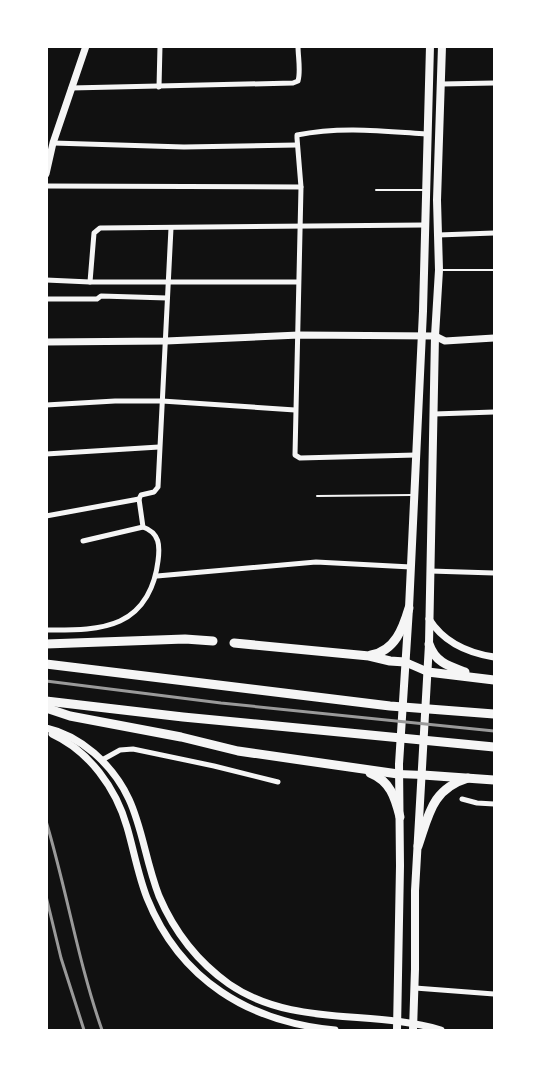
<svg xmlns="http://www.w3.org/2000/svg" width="541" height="1077" font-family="Ubuntu,sans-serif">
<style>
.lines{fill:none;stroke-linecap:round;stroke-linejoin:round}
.service{stroke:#f5f5f5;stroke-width:2}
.minor{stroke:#f5f5f5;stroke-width:5}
.tertiary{stroke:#f5f5f5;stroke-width:7}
.secondary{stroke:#f5f5f5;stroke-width:8}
.motorway{stroke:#f5f5f5;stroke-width:9}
.rail{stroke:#9a9a9a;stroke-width:3}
</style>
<rect width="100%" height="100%" fill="#111"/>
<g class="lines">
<g class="service">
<path d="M376,190H423"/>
<path d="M440,270H494"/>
<path d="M317,496L411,495"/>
</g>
<g class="minor">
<path d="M442,84L494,83"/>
<path d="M159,87L160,46"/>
<path d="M71,88L293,83L298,81C301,71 298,57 298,46"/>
<path d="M53,143L184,147L297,145"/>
<path d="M46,186L301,187"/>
<path d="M438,235L494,233"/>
<path d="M46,280L90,282H298"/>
<path d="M90,282L94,233L100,228L424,225"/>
<path d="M46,299H97L101,296L167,298"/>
<path d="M46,405L115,401H162L295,410"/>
<path d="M434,414L494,412"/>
<path d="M46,454L159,447"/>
<path d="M416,455L300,458L295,455L301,187L297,138V135C340,126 383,131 426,134"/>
<path d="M46,516L139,499L141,495L154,492L158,487L171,228"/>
<path d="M83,541L143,527"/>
<path d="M430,571L494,573"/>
<path d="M157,576L316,562L411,567"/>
<path d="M46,630C70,630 98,631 120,621C144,610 155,586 158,561C160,546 160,533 143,527L139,499"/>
<path d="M102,760L120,750L133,749L214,766L278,782"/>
<path d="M462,799L477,803L494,804"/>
<path d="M415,988L494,994"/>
</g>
<g class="tertiary">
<path d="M46,174L53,143L86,46"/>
<path d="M46,342L166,341L299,335L435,336L445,341L494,338"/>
<path d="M429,619C444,643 468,653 494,657"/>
<path d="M46,728C64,732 81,742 94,753C143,796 138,841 159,896C174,931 198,962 229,984C293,1028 371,1009 441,1030"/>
<path d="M52,734C89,751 116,788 127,827C134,851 138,875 147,898C180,980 249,1022 335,1030"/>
</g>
<g class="secondary">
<path d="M405,662L428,672"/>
<path d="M398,774L423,775"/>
<path d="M397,1030L400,866L399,764L409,608L423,311L430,46"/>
<path d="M413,1030L415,969V891L429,644L435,336L439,270L437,200L442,46"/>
</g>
<g class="motorway">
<path d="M234,643L369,656L390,661L405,662"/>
<path d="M46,644L185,639L213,641"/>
<path d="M429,644C435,662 448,666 465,672"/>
<path d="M371,655C395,651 403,628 409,608"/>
<path d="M46,664L390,706L494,714"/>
<path d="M428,672L494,680"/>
<path d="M46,701L183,717L494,747"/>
<path d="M46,708L70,716L181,737L238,751L398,774"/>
<path d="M370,773C390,781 395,797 400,817"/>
<path d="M423,775L494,780"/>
<path d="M418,846C429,814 432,789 468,778"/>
</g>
<g class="rail">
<path d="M46,681L221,703L494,731"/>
<path d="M46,821C67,891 78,962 102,1030"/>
<path d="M46,896L61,958L84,1030"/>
</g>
</g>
<rect width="541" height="1077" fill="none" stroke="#ffffff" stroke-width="96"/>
</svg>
